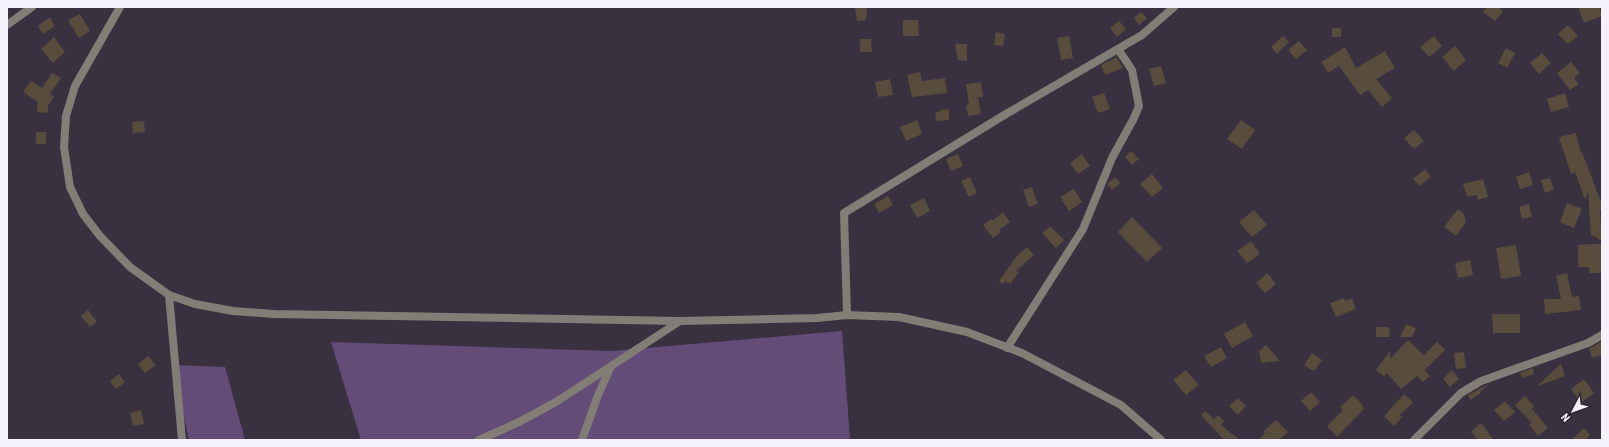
<svg xmlns="http://www.w3.org/2000/svg" width="1609" height="447" font-family="'Roboto Condensed',sans-serif">
<style>
.green{fill:#644c79}
.building{fill:#584c3d}
.lines{fill:none;stroke-linecap:round;stroke-linejoin:round}
.street{stroke:#827d75;stroke-width:8}
</style>
<rect width="100%" height="100%" fill="#393140"/>
<g class="green">
<path d="M842,331L850,440H361L331,342L612,351Z"/>
<path d="M173,365L225,367L245,440H189Z"/>
</g>
<g class="building">
<path d="M855,7H867L866,20L857,21Z"/>
<path d="M1487,7H1498L1503,11L1495,21L1483,12Z"/>
<path d="M1578,7H1599L1602,16L1584,23Z"/>
<path d="M1141,12L1147,18L1139,25L1134,18Z"/>
<path d="M80,14L90,31L79,38L68,20Z"/>
<path d="M50,17L55,26L43,34L38,26Z"/>
<path d="M903,20H918L919,36H903Z"/>
<path d="M1119,21L1126,29L1117,37L1110,28Z"/>
<path d="M1568,25L1578,36L1568,44L1558,34Z"/>
<rect x="1332" y="28" width="9" height="9"/>
<path d="M996,32L1005,34L1003,46L994,45Z"/>
<path d="M1069,36L1073,58L1061,60L1057,38Z"/>
<path d="M1283,36L1289,42L1277,54L1271,47Z"/>
<path d="M1434,36L1442,46L1429,57L1420,47Z"/>
<path d="M54,37L65,52L53,63L41,49Z"/>
<path d="M860,39H871L872,52H860Z"/>
<path d="M1299,41L1307,50L1296,59L1288,50Z"/>
<path d="M955,44H967V61L958,60Z"/>
<path d="M1455,46L1466,60L1454,71L1442,57Z"/>
<path d="M1345,47L1356,68L1385,51L1395,68L1376,79L1392,98L1382,107L1368,90L1360,95L1339,66L1328,73L1321,62Z"/>
<path d="M1506,48L1515,53L1507,68L1498,63Z"/>
<path d="M1542,53L1551,63L1539,74L1530,63Z"/>
<path d="M1115,58H1117L1123,68L1105,75L1101,65Z"/>
<path d="M1571,62L1580,73L1574,78L1579,84L1570,90L1557,73Z"/>
<path d="M1161,66L1166,83L1154,86L1149,69Z"/>
<path d="M920,72L922,81L945,78L947,93L912,97L907,75Z"/>
<path d="M52,73L61,78L50,94L54,97L48,106V113L37,112L38,102L23,92L31,81L42,88Z"/>
<path d="M890,79L893,95L878,97L875,82Z"/>
<path d="M981,82L983,97H978L981,114L968,116L966,105H969L966,84Z"/>
<path d="M1104,93L1110,109L1098,113L1092,97Z"/>
<path d="M1565,93L1569,107L1551,112L1547,99Z"/>
<path d="M949,109V120L936,121L935,113L942,110Z"/>
<path d="M917,120L922,134L906,141L900,127Z"/>
<path d="M1241,120L1255,130L1242,149L1227,139Z"/>
<path d="M144,121L145,132L133,133L132,122Z"/>
<path d="M1414,130L1424,141L1414,149L1404,138Z"/>
<rect x="36" y="132" width="10" height="12"/>
<path d="M1576,133L1581,153L1582,152L1602,205V210L1600,211L1602,239L1599,240L1598,238L1591,235L1588,192L1585,200L1575,172L1571,174L1559,137Z"/>
<path d="M1131,151L1139,159L1132,165L1125,157Z"/>
<path d="M958,154L963,166L951,171L946,159Z"/>
<path d="M1082,154L1090,166L1078,174L1070,163Z"/>
<path d="M1425,169L1431,177L1419,186L1413,179Z"/>
<path d="M1529,172L1533,185L1520,189L1516,177Z"/>
<path d="M1152,174L1163,188L1152,197L1140,184Z"/>
<path d="M970,177L977,193L969,197L961,181Z"/>
<path d="M1115,177L1121,183L1112,190L1107,184Z"/>
<path d="M1550,178L1554,190L1545,193L1541,180Z"/>
<path d="M1483,179L1488,197L1478,200L1477,195L1467,197L1463,184Z"/>
<path d="M1032,187L1038,204L1029,207L1023,190Z"/>
<path d="M1074,189L1082,202L1069,211L1060,197Z"/>
<path d="M888,196L893,205L879,213L874,204Z"/>
<path d="M924,198L930,211L917,218L910,205Z"/>
<path d="M1567,203L1582,209L1574,228L1560,222Z"/>
<path d="M1529,204L1532,217L1522,219L1519,207Z"/>
<path d="M1458,209L1464,214L1466,222L1456,236L1444,227Z"/>
<path d="M1254,210L1267,225L1252,237L1239,222Z"/>
<path d="M1003,212L1010,222L999,230L1001,232L993,238L983,225L991,219L992,221Z"/>
<path d="M1132,217L1162,248L1147,262L1118,232Z"/>
<path d="M1050,226L1064,240L1056,248L1042,233Z"/>
<path d="M1251,241L1260,254L1247,263L1237,251Z"/>
<path d="M1591,244H1602V273H1590L1589,267H1578V245Z"/>
<path d="M1516,245L1521,276L1501,279L1496,248Z"/>
<path d="M1027,247L1034,255L1016,271L1019,272L1010,284L1005,281L1002,284L999,281L1016,257Z"/>
<path d="M1470,260L1473,275L1458,278L1455,263Z"/>
<path d="M1267,273L1276,284L1265,293L1256,283Z"/>
<path d="M1567,273L1572,297L1579,296L1581,310L1545,314L1544,299H1561L1556,276Z"/>
<path d="M1344,298L1345,301L1352,298L1356,309L1336,317L1330,303Z"/>
<path d="M88,310L97,322L90,327L81,316Z"/>
<path d="M1492,314H1520V333H1493Z"/>
<path d="M1245,322L1253,336L1232,348L1224,334Z"/>
<path d="M1406,324L1416,328L1412,337H1400Z"/>
<path d="M1376,327H1389L1390,337H1376Z"/>
<path d="M1408,340L1424,355L1437,342L1445,350L1425,370L1430,376L1423,382L1417,376L1401,389L1387,373L1384,376L1376,370L1390,351V359Z"/>
<path d="M1601,342L1602,355L1592,358L1589,349Z"/>
<path d="M1266,345L1280,361L1261,363L1259,351Z"/>
<path d="M1221,347L1227,358L1211,367L1204,356Z"/>
<path d="M1464,352L1466,368L1456,369L1454,353Z"/>
<path d="M1312,353L1322,360L1315,370H1312L1304,365Z"/>
<path d="M148,356L156,365L145,373L138,364Z"/>
<path d="M1561,364L1565,376L1538,386V385Z"/>
<path d="M1533,368L1534,374L1522,378L1520,373Z"/>
<path d="M1186,370L1199,385L1186,395L1173,380Z"/>
<path d="M1452,370L1459,379L1450,387L1443,379Z"/>
<path d="M119,374L125,382L116,389L110,381Z"/>
<path d="M1584,379L1594,393L1581,403L1571,389Z"/>
<path d="M1489,384L1480,392L1481,393L1470,400L1468,395Z"/>
<path d="M1311,392L1320,402L1310,411L1301,401Z"/>
<path d="M1404,394L1413,402L1400,415L1402,417L1394,426L1384,416Z"/>
<path d="M1353,395L1361,403L1364,409L1337,437L1327,426L1343,410L1340,407Z"/>
<path d="M1525,396L1534,406L1532,409L1548,428L1538,436L1529,425L1532,423L1515,405Z"/>
<path d="M1238,398L1246,406L1238,415L1229,406Z"/>
<path d="M1505,401L1515,412L1504,421L1494,410Z"/>
<path d="M141,410L144,424L133,426L130,413Z"/>
<path d="M1205,411L1214,419L1218,415L1224,421L1221,425L1240,440H1224L1201,415Z"/>
<path d="M1276,420L1288,432L1279,440H1258L1265,433L1264,431Z"/>
<path d="M1481,423L1494,440H1478L1471,432Z"/>
<path d="M1584,428L1590,435L1585,440H1571Z"/>
</g>
<g class="lines">
<g class="street">
<path d="M120,7L75,86L66,116L64,147L70,187L83,214L100,236L130,267L169,295L195,304L233,311L274,314L680,321L817,318L847,315L899,317L967,332L1022,353L1121,405L1161,440"/>
<path d="M7,25L32,7"/>
<path d="M169,295L182,440"/>
<path d="M847,315L844,213L1006,114L1142,35L1174,7"/>
<path d="M1007,348L1083,229L1112,158L1134,118L1139,106L1132,70L1118,49"/>
<path d="M479,440L519,422L556,402L680,321"/>
<path d="M582,440L597,398L610,368"/>
<path d="M1414,440L1461,393L1481,381L1588,343L1602,335"/>
</g>
</g>
<rect width="1609" height="447" fill="none" stroke="#f5f1fb" stroke-width="16"/>
<g transform="translate(1573 411) rotate(229)" stroke="#2e2736" stroke-width="3" paint-order="stroke">
<path d="M0-3L7 15L0 10L-7 15Z" fill="#f5f1fb"/>
<text y="-6" font-size="11" font-weight="bold" text-anchor="middle" fill="#f5f1fb">N</text>
</g>
</svg>
